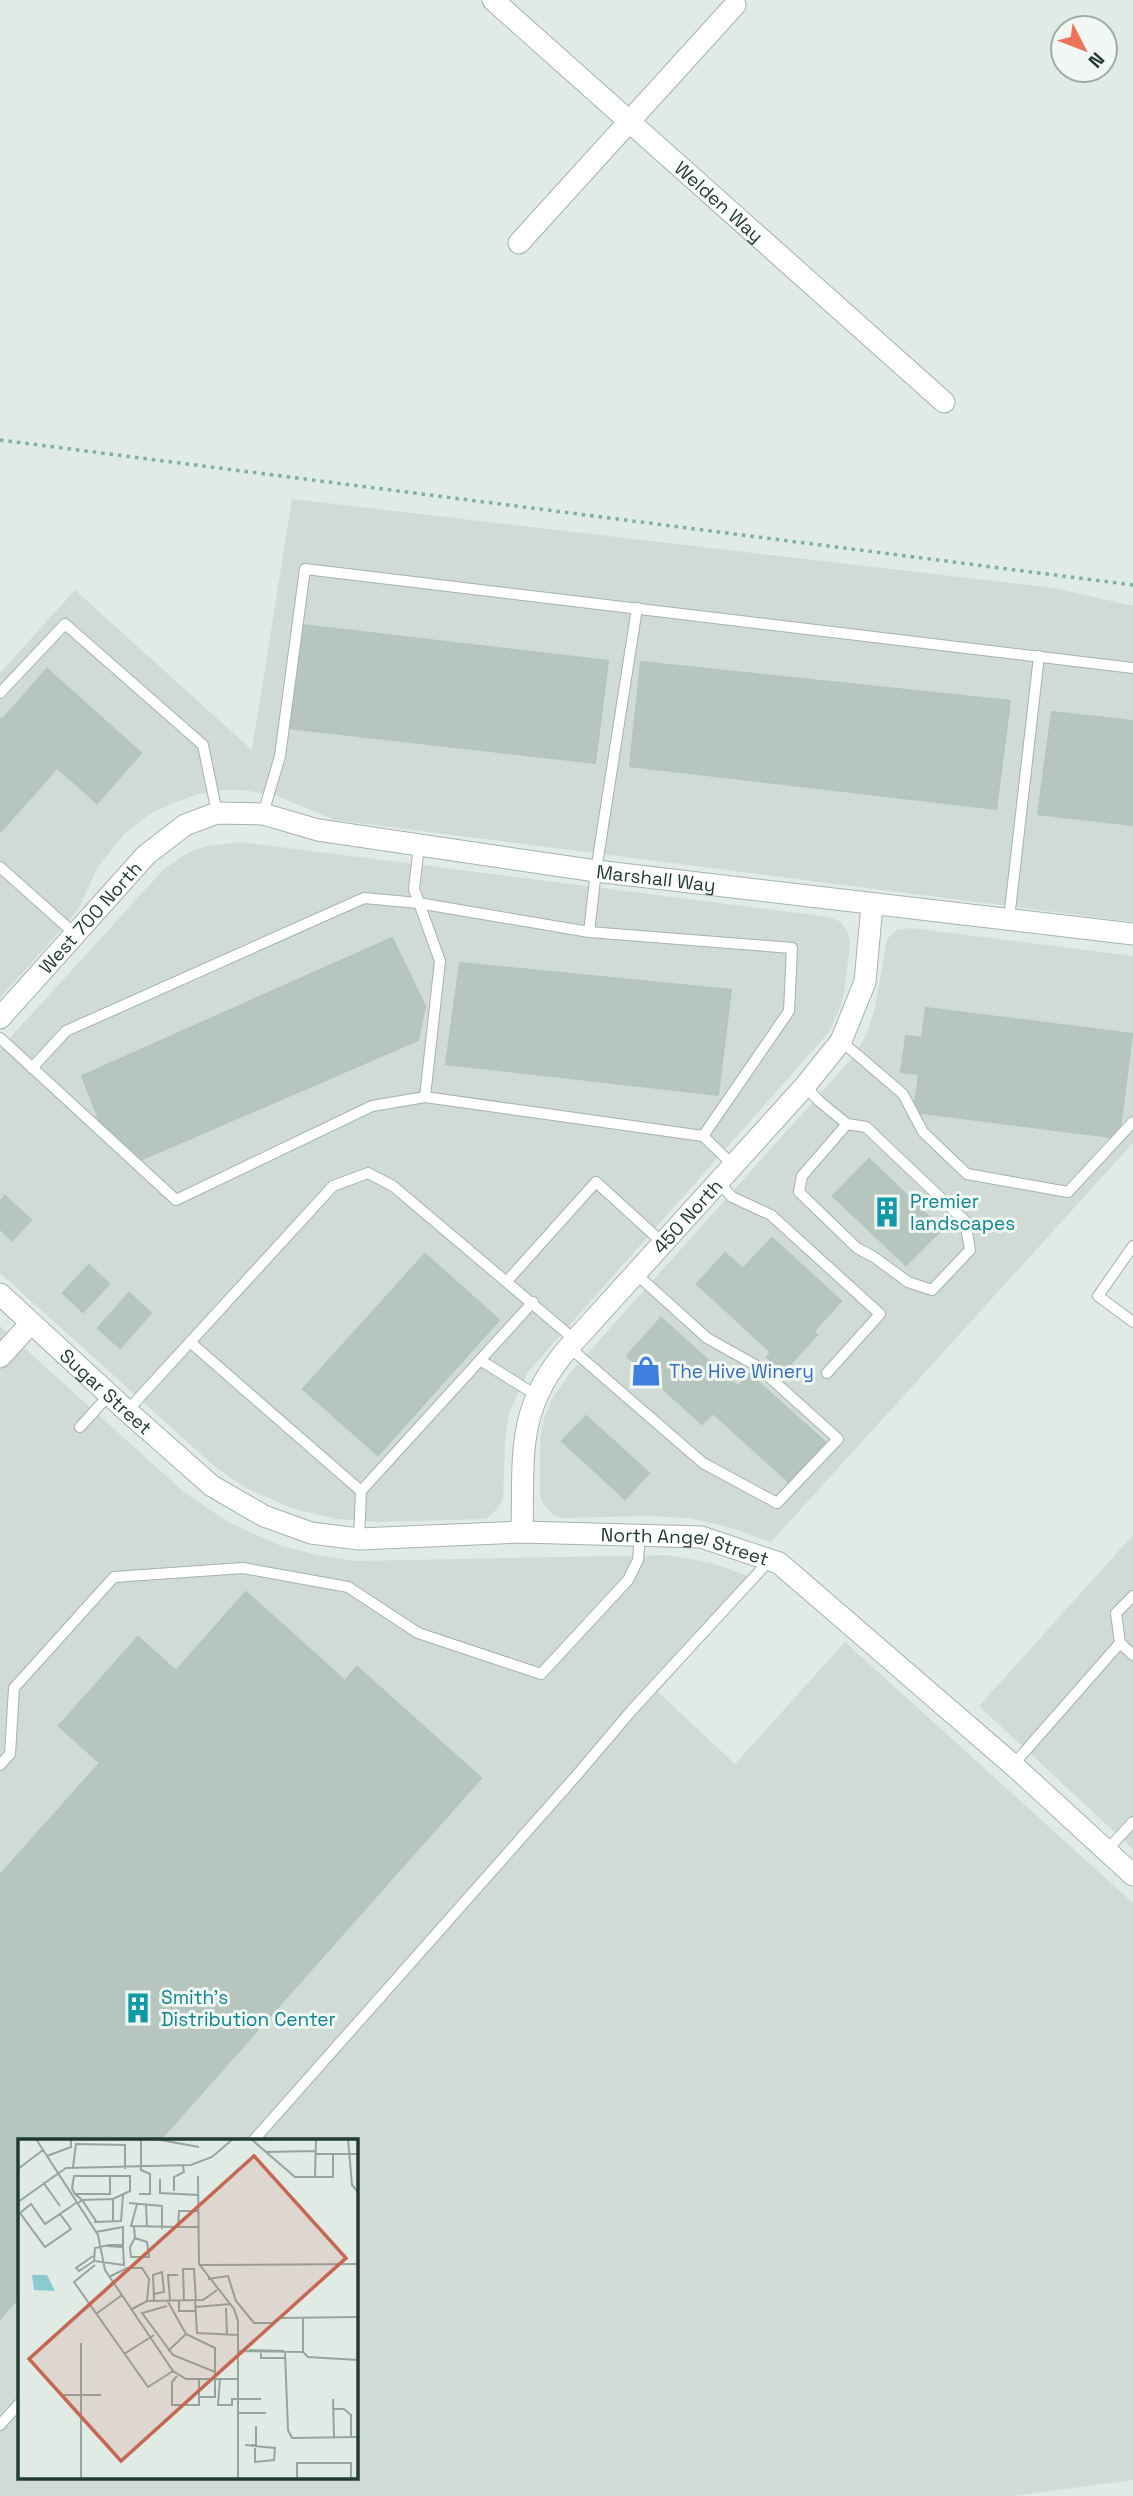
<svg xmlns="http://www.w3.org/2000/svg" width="1133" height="2496" font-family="'Space Grotesk',sans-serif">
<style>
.built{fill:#cfdbd4;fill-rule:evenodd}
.building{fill:#b6c6be;stroke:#b3c4bc;stroke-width:2}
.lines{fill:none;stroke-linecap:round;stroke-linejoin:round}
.service-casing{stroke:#a4b3ac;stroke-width:12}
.minor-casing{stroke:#a4b3ac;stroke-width:23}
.tertiary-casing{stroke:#a4b3ac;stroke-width:23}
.path{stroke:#82ae9c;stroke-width:3.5;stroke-dasharray:3.5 5;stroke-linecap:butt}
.service{stroke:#fff;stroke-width:10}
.minor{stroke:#fff;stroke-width:21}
.tertiary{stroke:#fff;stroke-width:21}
.labels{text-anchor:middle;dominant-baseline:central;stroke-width:6;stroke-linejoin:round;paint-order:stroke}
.street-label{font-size:19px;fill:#223b32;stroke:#f1f8f4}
.culture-label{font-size:19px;fill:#0d838f;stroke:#f1f8f4;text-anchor:start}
.shop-label{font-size:19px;fill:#366cbe;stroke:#f1f8f4;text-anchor:start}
.inset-road{fill:none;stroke:#95a59e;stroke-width:2}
.view{fill:#c66753;fill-opacity:0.15;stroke:#c66753;stroke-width:3.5}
.inset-edge{fill:none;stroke:#223b32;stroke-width:3.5}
</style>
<rect width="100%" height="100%" fill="#e1ebe6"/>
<g class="built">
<path d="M292,499L1054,588L1133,606V922L335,820L277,796L244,790H223L199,794L173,803L150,814L125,833L98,867L79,907L70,920L0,998V673L75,590L252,750Z"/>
<path d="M241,842L829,917L841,922L848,933L850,944L844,994L839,1010L829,1032L528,1372L509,1413L505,1441L503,1499L497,1509L486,1519L379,1522L337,1519L294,1509L246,1488L214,1466L0,1273V1049L164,869L189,852L207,846Z"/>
<path d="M911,928L1133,956V1143L771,1542L728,1527L688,1518L651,1516L562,1518L552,1514L543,1504L540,1496V1438L544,1418L553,1397L570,1373L853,1057L867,1033L875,1008L887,939L897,930Z"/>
<path d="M0,1326L185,1493L228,1522L281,1546L322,1556L357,1561L668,1555L711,1563L758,1579L658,1692L735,1764L845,1642L1133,1903V2480L1012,2496H0ZM19,2141H355V2477H19Z"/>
<path d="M1133,1535V1849L979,1706Z"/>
</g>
<g class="building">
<path d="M302,625L608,661L595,763L289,728Z"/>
<path d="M641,662L1010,701L996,809L630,766Z"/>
<path d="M47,669L141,753L97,803L3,719Z"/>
<path d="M1052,712L1133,721V825L1038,814Z"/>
<path d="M0,719L56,769L0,832Z"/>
<path d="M392,938L425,1006L418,1040L140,1160L104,1132L82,1076Z"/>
<path d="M460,963L731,990L718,1095L446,1064Z"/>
<path d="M926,1008L1132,1034L1120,1129L1111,1137L914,1112L919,1074L901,1072L906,1036L922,1038Z"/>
<path d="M869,1159L942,1229L906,1265L833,1196Z"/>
<path d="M5,1196L31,1220L12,1240L0,1229V1202Z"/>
<path d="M772,1238L841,1301L813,1332L817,1335L783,1372L767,1357L771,1352L697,1284L725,1253L743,1269Z"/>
<path d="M425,1254L499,1320L378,1455L303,1389Z"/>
<path d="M89,1265L109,1284L83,1312L63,1293Z"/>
<path d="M129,1293L151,1313L120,1348L98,1328Z"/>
<path d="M661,1318L738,1387L749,1374L825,1442L789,1482L713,1413L702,1424L627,1356Z"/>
<path d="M586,1416L649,1473L625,1499L562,1441Z"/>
<path d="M246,1592L345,1681L357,1667L481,1778L159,2141H19V2297L0,2319V1875L100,1763L59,1726L138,1637L176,1671Z"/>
</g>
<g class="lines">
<g class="service-casing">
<g id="service">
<path d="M0,693L65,624L203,745L217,813"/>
<path d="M263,814L280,756L305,569L1133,668"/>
<path d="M419,845L414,889L440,961L425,1097"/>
<path d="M0,867L75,934"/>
<path d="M1009,919L1039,656"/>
<path d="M589,932L596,871L637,608"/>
<path d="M0,1038L176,1200L372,1106L425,1097L703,1136L733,1165"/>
<path d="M841,1041L903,1094L923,1132L967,1174L1068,1192L1133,1122"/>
<path d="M32,1068L66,1031L364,898L418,903L589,932L792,948L789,1011L703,1136"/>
<path d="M805,1086L819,1101L847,1124L866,1127L965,1221L970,1250L932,1290L908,1282L874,1257L857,1248L799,1192L802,1176L847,1124"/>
<path d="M718,1182L732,1197L771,1215L880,1314L827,1373"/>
<path d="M1133,1246L1098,1296L1133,1322"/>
<path d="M508,1280L596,1182L663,1243"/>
<path d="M190,1342L361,1491"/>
<path d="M569,1347L703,1463L777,1503L838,1439L757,1366L707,1338L635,1273"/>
<path d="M480,1360L536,1395"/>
<path d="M127,1411L333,1186L368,1173L393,1186L575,1340"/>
<path d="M80,1427L109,1395"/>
<path d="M359,1539L361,1491L533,1302"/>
<path d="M1120,1643L1116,1613L1133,1596"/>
<path d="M0,1765L10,1754L14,1688L114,1577L243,1568L348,1587L418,1633L541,1674L628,1580L638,1560L640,1535"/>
<path d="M1013,1765L1120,1643L1133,1655"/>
<path d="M1106,1851L1133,1822"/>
<path d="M253,2141L576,1776L632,1710L770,1560"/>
<path d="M0,2425L19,2404"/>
</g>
</g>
<g class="minor-casing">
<g id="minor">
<path id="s1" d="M493,0L944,402"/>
<path d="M519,243L735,5"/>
<path id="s2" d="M0,1018L146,855L185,825L217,813L263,814L318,830L596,871L1133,934"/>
<path d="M0,1357L31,1323"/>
<path id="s3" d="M522,1532C524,1455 515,1409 569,1347L805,1086L841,1041L865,982L872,905"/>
</g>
</g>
<g class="tertiary-casing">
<g id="tertiary">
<path id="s4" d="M0,1294L127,1411L212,1486L264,1516L311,1533L359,1539L522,1532L701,1537L779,1563L1013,1765L1133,1875"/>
</g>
</g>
<path class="path" d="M0,440L1133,585"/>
<use href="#service" class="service"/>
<use href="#minor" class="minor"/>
<use href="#tertiary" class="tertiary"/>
</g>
<defs>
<g id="building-bare" transform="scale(2.415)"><path d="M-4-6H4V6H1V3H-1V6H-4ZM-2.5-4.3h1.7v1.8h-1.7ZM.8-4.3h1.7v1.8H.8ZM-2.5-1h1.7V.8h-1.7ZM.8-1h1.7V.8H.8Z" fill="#0f9aa8" stroke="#f1f8f4" stroke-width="2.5" paint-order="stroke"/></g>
<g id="shop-bare" transform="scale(2.415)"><path d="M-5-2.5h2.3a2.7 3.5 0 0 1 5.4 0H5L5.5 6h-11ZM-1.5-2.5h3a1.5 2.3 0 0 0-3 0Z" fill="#3f7fe0" stroke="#f1f8f4" stroke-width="2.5" paint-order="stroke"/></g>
</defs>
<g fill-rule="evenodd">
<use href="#building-bare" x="887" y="1212"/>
<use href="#shop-bare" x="646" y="1371"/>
<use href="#building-bare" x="138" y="2008"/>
</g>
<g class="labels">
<g class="street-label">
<text stroke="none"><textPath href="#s1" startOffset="303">Welden Way</textPath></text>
<text stroke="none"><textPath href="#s2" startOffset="747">Marshall Way</textPath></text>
<text stroke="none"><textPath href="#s2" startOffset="135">West 700 North</textPath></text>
<text stroke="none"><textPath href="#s3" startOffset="373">450 North</textPath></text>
<text stroke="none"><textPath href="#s4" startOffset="144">Sugar Street</textPath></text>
<text stroke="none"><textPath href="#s4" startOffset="772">North Angel Street</textPath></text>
</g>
<g class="culture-label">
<text x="910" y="1201">Premier<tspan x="910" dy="22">landscapes</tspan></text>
<text x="161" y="1997">Smith's<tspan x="161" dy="22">Distribution Center</tspan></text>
</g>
<g class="shop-label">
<text x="669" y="1371">The Hive Winery</text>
</g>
</g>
<g transform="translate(18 2139)">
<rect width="340" height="340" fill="#e1ebe6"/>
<path d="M14,136H29L37,152L16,151Z" fill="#8acbcf"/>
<path class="inset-road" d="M18,0L80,96L87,131L155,232L168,240H220M137,0L181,8M233,0L277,38H315V15M330,0L334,46L340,53M247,13L298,12M297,15H340M29,17L53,8V0M55,28L58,5L107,6V30M0,30L25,11M180,37L181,125L216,170L220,182V339M297,37L298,0M142,40V54L181,56M25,43L42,67M156,52V38L166,33L165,27M56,55H92V36M121,55H132V35L123,31V0M0,63L48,29L173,26L194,18L215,0M111,64L144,67V90M59,65L64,61L95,60L112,52V37H56L54,49L57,55L64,61L78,82M119,65L113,87L160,88M128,66L129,88M42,75L53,90L27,108L2,74L13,65L27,85L58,64M76,83L103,82L105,56M95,83V60M116,88L117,99L129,103L131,118H113L112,108L117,99M180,88H160L161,72H180M78,93L105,88V106H91L77,109L76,122L106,126L105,108L89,107M75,117L58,129L61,132L76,122M77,126L56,143L130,248L155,232M181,126L340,125M91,138L109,129H124L131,140L129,162M190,140L210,137L218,162L236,184H254L261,179L340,178M136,155L146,153L144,133L135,136L136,161M149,161L168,195L197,209V258H181M152,161L150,136H160M161,162V172H177M166,162L165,130H176L178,162M177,162L179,194L220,196M149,167L124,174L155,216L197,233M177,168L213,165M208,169L209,196M114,170L129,162L185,161L199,151M78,175L104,156M63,204V339M231,211L266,212M150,212L168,195M220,212L285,213V179M267,213L270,291L274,299L340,298M285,213L290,218L340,221M243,214V219H267M106,215L136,196M159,237L154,243V266H181V240M202,240L200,266H214V260H243M44,256H83M315,260L316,298M315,270H326L333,276V298M220,274H248M227,306L257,309L256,321L237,323V309M233,306H238V287M279,339V324H333V339"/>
<path class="view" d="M236,17L328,119L103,322L11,220Z"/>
<rect width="340" height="340" class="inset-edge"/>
</g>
<g transform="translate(1084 49) rotate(132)"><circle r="33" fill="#f1f8f4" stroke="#9eaca6" stroke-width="2"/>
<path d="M0-5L12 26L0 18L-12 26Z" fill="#ef725b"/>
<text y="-10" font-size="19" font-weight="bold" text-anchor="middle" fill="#223b32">N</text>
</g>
</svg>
